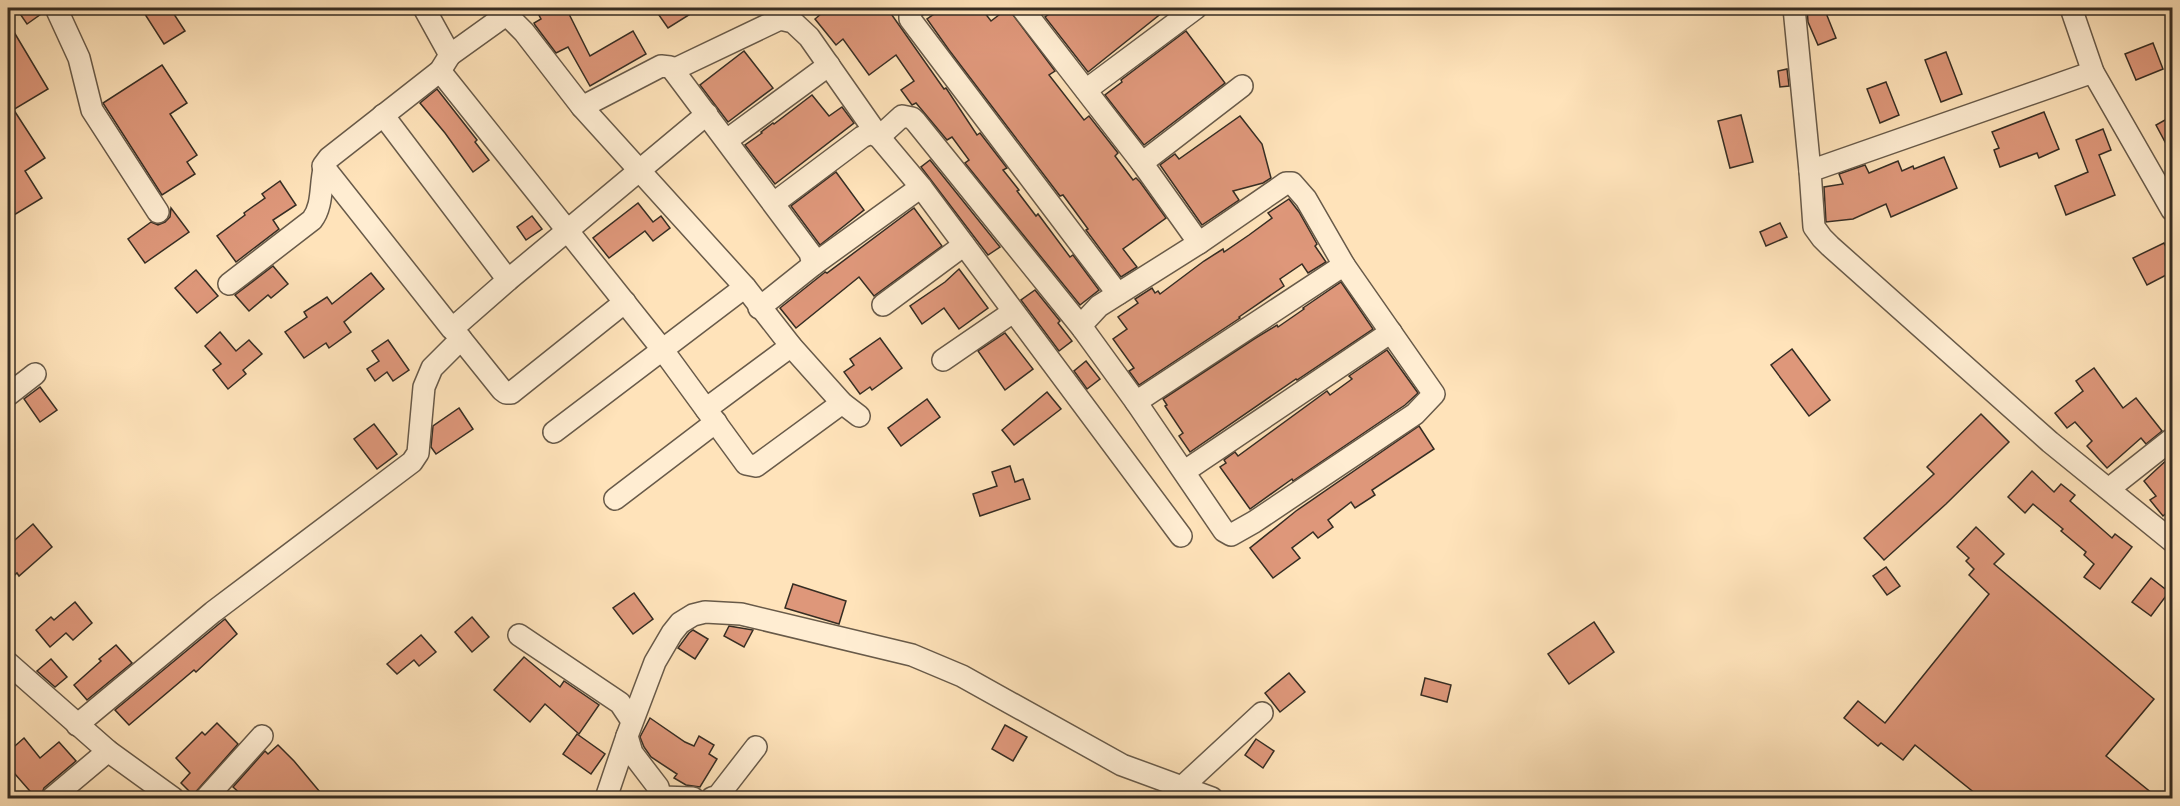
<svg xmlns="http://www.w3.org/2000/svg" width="2180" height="806" font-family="'Libre Caslon Text',serif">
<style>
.building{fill:#de977a;stroke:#362d23;stroke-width:1.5}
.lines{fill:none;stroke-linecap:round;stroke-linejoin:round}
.minor-casing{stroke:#685a49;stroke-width:24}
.minor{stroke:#ffedd2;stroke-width:21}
</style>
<rect width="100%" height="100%" fill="#ffe3ba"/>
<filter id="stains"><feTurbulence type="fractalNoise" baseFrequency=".00333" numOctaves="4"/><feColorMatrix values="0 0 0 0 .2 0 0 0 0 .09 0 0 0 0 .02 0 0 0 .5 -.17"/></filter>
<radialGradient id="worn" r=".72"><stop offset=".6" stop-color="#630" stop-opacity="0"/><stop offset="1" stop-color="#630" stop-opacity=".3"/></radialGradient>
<g class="building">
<path d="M16,8H43L44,12L27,24Z"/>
<path d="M141,8H170L185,31L164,44Z"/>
<path d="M535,8H566L590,56L633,31L646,54L590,86L568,47L556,53L535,25L534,23L541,19Z"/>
<path d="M654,8H700L668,28Z"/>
<path d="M828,8H887L944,89L946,88L977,135L980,133L1007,168L1003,170L1019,190L1017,191L1036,216L1038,214L1070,257L1073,255L1099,290L1080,305L965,163L969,160L952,137L947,140L916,103L912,105L901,90L914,81L896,55L869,75L843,39L836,45L815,19Z"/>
<path d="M943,8H981L991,21L1008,8L1055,71L1049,75L1084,120L1089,116L1118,153L1115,156L1133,180L1136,178L1140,182L1166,218L1123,249L1137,267L1121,277L1086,230L1088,229L1063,195L1060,196L949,50L927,19Z"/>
<path d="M1058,8H1168L1088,72L1045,17Z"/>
<path d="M1807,8H1824L1836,38L1818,45L1808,22Z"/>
<path d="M8,22L48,89L13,110L8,100Z"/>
<path d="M1186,31L1225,83L1144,145L1105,95L1122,82L1121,80Z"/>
<path d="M2153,43L2163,69L2136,80L2125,54Z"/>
<path d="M744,51L773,88L728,122L700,85Z"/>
<path d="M1946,52L1962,94L1941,102L1925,60Z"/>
<path d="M162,65L187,103L170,114L197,155L187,162L195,174L162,195L103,103Z"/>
<path d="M1787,69L1789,86L1780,87L1778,71Z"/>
<path d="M1886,82L1899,115L1880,123L1867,89Z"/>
<path d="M437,89L477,140L475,142L489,160L473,172L445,133L420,103Z"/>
<path d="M812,95L829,116L842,107L854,123L775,184L745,145L762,133L761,132L773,123L774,124Z"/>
<path d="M8,101L45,158L25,171L42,198L14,215L8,205Z"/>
<path d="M2044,112L2059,149L2039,158L2037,153L2000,167L1994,150L1999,148L1992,132Z"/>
<path d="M1741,115L1753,162L1730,168L1718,121Z"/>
<path d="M1240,116L1262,144L1271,178L1263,183L1233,191L1239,200L1202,225L1160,165L1175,154L1179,159Z"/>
<path d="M2172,116V155L2156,125Z"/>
<path d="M2103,129L2111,150L2099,155L2115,195L2066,215L2055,186L2088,172L2076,140Z"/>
<path d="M1944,157L1957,188L1891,217L1886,204L1853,219L1826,222L1824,187L1843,184L1839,174L1865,165L1869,173L1898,161L1902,171L1913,166L1914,169Z"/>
<path d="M930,160L1000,247L988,255L921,167Z"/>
<path d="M836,172L864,210L820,245L791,206Z"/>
<path d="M280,181L296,205L273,220L279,229L236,262L217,236L245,215L244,213L265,198L262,194Z"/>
<path d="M1289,199L1299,212L1317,244L1315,246L1326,262L1308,273L1302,264L1280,279L1284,286L1239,317L1240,318L1139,385L1129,371L1134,368L1113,339L1127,329L1118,317L1138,303L1135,299L1152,288L1155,293L1158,291L1160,294L1204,261L1223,249L1224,252L1249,235L1272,218L1268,213Z"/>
<path d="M638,203L653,222L661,216L670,228L653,241L645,231L609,258L593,238Z"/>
<path d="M171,208L189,232L145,263L128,239L151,222L158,225L165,222L170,217Z"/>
<path d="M914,208L942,246L874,296L859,277L796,328L780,308L824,273L825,272L827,273Z"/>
<path d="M532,216L542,229L526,240L517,227Z"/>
<path d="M1780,223L1787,237L1766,246L1760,232Z"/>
<path d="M2164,243L2172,260V272L2147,285L2133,258Z"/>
<path d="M273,266L288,284L271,298L268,295L249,311L235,295Z"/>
<path d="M959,269L988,308L959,329L944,308L922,324L910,306L945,282Z"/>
<path d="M196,270L218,296L197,313L175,288Z"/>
<path d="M371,273L384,289L344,322L351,332L329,348L326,343L304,358L285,332L307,317L304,312L327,297L332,304Z"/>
<path d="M1341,282L1373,329L1297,380L1296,379L1190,452L1179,436L1183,433L1165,406L1167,405L1163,399L1254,339L1277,325L1278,327L1304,309L1303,308Z"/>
<path d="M1035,290L1060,321L1058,323L1072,341L1059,351L1021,300Z"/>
<path d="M220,332L236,351L249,340L262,354L243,370L246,374L228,389L213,370L221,364L205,346Z"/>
<path d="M1005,333L1033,369L1005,390L978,351Z"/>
<path d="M880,338L902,368L872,390L870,387L860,394L844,372L854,365L850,359Z"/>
<path d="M388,340L409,370L393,381L387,372L375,381L367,369L379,361L372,351Z"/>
<path d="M1792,349L1830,400L1809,416L1771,365Z"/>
<path d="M1387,350L1418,393L1405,405L1293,481L1292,479L1250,509L1220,467L1226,463L1224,460L1235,452L1238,456L1327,391L1330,395L1352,379L1349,376Z"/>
<path d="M1086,361L1100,379L1087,389L1074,371Z"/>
<path d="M2094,368L2123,408L2136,398L2162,431L2146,444L2141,438L2107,468L2087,446L2092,441L2075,422L2067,428L2055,413L2083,391L2076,381Z"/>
<path d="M40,387L57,410L40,422L24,399Z"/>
<path d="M1047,392L1061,409L1014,445L1002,430Z"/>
<path d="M927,399L940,417L901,446L888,428Z"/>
<path d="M459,408L473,429L436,454L431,447L433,426Z"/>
<path d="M1981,414L2009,442L1946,504L1884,560L1864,538L1934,474L1927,467Z"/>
<path d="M374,424L397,454L377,469L354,439Z"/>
<path d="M1419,426L1434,449L1372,490L1375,495L1355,508L1351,502L1328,520L1333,527L1318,538L1313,532L1292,548L1300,558L1273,578L1250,548L1296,511Z"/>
<path d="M2172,455V508L2163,516L2150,500L2156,496L2144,481Z"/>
<path d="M1010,466L1015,482L1023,479L1030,499L980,516L973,494L997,486L992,472Z"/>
<path d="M2032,471L2054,492L2061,484L2075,495L2070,501L2112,538L2115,534L2132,547L2100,589L2084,577L2094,564L2084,555L2086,552L2061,531L2063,529L2033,504L2025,513L2008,497Z"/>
<path d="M33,524L52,547L19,576L17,573L8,581V546Z"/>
<path d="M1976,527L2004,554L1994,564L2154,699L2106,756L2158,798H1981L1915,745L1903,760L1881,743L1878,746L1844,718L1858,701L1885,723L1989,594L1969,575L1974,569L1966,561L1969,558L1957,547Z"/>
<path d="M1886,567L1900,586L1887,595L1873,576Z"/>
<path d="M2151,578L2169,592L2151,616L2132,602Z"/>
<path d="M793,584L846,601L839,624L785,608Z"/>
<path d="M634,593L653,619L633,634L613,608Z"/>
<path d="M75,602L92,623L73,640L66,633L50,647L36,630L51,617L54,620Z"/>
<path d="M472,617L489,637L472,652L455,632Z"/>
<path d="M225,619L237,634L196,672L194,670L129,725L115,710Z"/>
<path d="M1594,622L1614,652L1569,684L1548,654Z"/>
<path d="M729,626L753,630L744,647L724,636Z"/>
<path d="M693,630L708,639L695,659L678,648L689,633Z"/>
<path d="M421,635L436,652L419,666L414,660L397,674L387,664Z"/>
<path d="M116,645L132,663L87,700L74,685L101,661L99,659Z"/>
<path d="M524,657L560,687L564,681L599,705L579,734L545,704L530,722L494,690Z"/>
<path d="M51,659L67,677L55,687L37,671Z"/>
<path d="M1289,673L1305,692L1280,712L1265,693Z"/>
<path d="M1425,678L1451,685L1447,702L1421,695Z"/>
<path d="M650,718L685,742L694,746L699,736L714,745L709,754L717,759L700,787L686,785L674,778L677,774L651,757L644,747L640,737Z"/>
<path d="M217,723L238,744L193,795L181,783L190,773L176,758L202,732L205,735Z"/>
<path d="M1005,725L1027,737L1013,761L992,749Z"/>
<path d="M577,734L605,754L591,774L563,754Z"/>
<path d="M24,738L40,758L59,742L76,761L44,788L40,798H36L15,774L8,780V752Z"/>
<path d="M1256,739L1274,751L1263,768L1245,755Z"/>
<path d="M278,745L294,761L325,798H245L233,787L265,751L268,754Z"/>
</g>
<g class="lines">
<g class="minor-casing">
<g id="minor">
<path d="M56,8L79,58L92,110L158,212"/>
<path d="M424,8L450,55L503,17L510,18L524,32L582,107L745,287L791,346L842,403L859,416"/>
<path d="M914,8L910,11V19L1118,294"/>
<path d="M1022,8L1142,163L1199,243"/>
<path d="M1794,8L1810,171"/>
<path d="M2071,8L2093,72L2172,210"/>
<path d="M450,55L440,71L329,158L323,166L452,329L508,280L707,114"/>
<path d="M673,70L780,19L793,22L809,37L879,137L902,116L912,118L916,122L1083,329"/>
<path d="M440,71L662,349L746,464L756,466L842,403"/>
<path d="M2093,72L1810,171L1814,227L1822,238L1830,246L2050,442L2172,541"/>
<path d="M1086,90L1196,8"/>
<path d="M582,107L661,66L670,67L673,70L810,253L813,265L759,308"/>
<path d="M383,115L508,280"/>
<path d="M727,140L829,65"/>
<path d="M1142,163L1242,86"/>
<path d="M1286,183H1292L1306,199L1344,265L1136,402L1083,329L1085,321L1099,306L1199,243Z"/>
<path d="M774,203L862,137L871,133L879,137L921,187L1181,536"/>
<path d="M813,265L921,187"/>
<path d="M229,284L312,220C323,206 320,186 324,169"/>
<path d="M883,305L964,245"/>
<path d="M453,329L502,390L506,393H511L625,302"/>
<path d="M943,360L1013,312"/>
<path d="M8,395L35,374"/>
<path d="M1136,402L1224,531L1231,535L1254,522L1415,414L1434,394L1344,265"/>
<path d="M706,409L791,346"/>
<path d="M554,432L745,287"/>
<path d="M1185,471L1391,332"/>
<path d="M2110,488L2172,439"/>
<path d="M615,499L716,422"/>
<path d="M519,635L620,703L632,721"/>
<path d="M8,663L108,751L173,798"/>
<path d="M77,725L213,612L412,462L418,453L424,387L432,368L461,339"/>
<path d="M1182,787L1262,713"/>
<path d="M661,797L693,798"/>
<path d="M52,798L108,751"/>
<path d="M206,798L262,736"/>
<path d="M606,798L627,736"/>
<path d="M661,798L658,787L632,753L627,736L655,662L672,633L680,623L693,615L705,612L741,614L912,655L962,676L1122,765L1212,798"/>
<path d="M712,798L718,796L756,747"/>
</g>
</g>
<use href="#minor" class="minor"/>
</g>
<rect width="2180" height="806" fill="none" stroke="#ffe3ba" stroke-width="30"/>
<rect x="9" y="9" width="2162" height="788" fill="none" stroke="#362d23" stroke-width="3"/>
<rect x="15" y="15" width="2150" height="776" fill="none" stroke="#362d23" stroke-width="1.5"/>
<rect width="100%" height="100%" filter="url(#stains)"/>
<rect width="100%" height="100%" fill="url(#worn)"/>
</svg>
